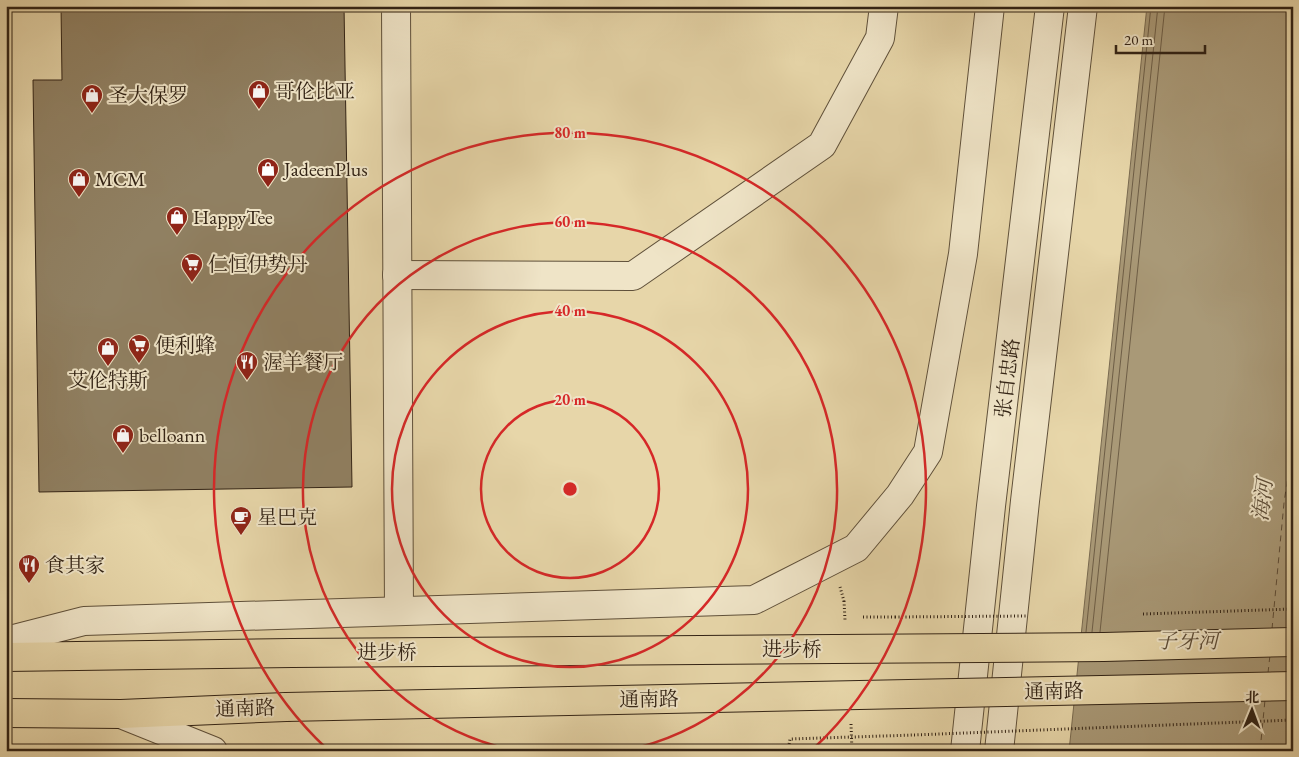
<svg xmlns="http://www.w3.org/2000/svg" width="1299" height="757" font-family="'EB Garamond','Noto Serif SC',serif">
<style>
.water{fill:#a99977;stroke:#796a50}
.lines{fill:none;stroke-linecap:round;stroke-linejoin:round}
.shore{stroke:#6e5e46;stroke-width:1}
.ferry{stroke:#5c4c37;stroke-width:1;stroke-dasharray:6 5;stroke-linecap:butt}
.building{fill:#908062;stroke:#322315}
.minor-casing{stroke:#5f503a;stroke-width:30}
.major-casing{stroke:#322315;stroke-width:30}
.path{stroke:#322315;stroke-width:3;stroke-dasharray:1 2.5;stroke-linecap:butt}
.minor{stroke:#efe4c7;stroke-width:28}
.major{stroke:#e7d6a9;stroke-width:28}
.major-bridge-casing{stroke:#322315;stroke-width:30;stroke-linecap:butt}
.path-bridge{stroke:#322315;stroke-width:3;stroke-dasharray:1 2.5;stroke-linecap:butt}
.major-bridge{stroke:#e7d6a9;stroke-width:28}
.ring{fill:none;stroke:#d62828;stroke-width:2.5}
.labels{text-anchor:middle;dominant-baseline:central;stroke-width:4;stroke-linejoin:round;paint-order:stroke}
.poi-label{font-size:20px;fill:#322315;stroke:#efe4c7;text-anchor:start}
.street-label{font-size:20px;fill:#322315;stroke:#efe4c7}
.water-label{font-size:21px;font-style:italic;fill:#5c4c37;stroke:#efe4c7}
.centre{fill:#d62828;stroke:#efe4c7;stroke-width:2.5}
.ring-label{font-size:15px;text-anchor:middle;font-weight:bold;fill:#d62828;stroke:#efe4c7;stroke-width:4;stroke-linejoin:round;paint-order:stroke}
</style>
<rect width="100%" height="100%" fill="#e7d6a9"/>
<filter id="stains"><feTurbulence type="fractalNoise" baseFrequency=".004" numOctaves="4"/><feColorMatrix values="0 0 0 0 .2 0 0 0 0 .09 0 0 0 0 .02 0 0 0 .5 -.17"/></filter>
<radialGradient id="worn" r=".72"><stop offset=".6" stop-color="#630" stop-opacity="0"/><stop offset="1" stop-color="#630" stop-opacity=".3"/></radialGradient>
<path class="water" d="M1147,6H1293V751H1069Z"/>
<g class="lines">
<g class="shore">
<path d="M1086,632L1151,6"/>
<path d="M1092,632L1158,6"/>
<path d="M1100,632L1165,6"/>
</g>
<g class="ferry">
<path d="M1272,629L1284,503L1293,441"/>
<path d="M1268,673L1270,655"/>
<path d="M1260,751L1265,700"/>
</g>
</g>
<path class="building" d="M61,6H344L352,487L39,492L33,80H62Z"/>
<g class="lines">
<g class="minor-casing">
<g id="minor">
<path d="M396,6L399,611"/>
<path d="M397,275L633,276L822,145L880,38L884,6"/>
<path d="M6,641L84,621L754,600L856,548L900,495L928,452L963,254L990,6"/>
<path d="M121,714L213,751"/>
<path d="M965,751L991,506L1050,6"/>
<path d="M999,751L1025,501L1083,6"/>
</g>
</g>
<g class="major-casing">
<g id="major">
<path d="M6,657L292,653"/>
<path d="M6,713L121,714L286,707"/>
</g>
</g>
<g class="path">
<path d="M840,587L844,601"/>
<path d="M863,617H895"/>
<path d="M788,751L790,739L914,735"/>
</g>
<use href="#minor" class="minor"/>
<use href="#major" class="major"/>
<g class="major-bridge-casing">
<g id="major-bridge">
<path d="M292,653L1104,647L1293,642"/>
<path d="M286,707L1293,686"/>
</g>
</g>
<g class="path-bridge">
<path d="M844,601L845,620"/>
<path d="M1143,614L1293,609"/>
<path d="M895,617L1027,616"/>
<path d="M851,724L852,751"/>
<path d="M914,735L1293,720"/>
</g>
<use href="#major-bridge" class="major-bridge"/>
</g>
<g class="ring">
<circle cx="570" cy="489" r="89"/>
<circle cx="570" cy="489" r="178"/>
<path d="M517 751A267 267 0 1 1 623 751"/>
<path d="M327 749A356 356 0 1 1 813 749"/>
</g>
<defs>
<g id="shop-pin" transform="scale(1.125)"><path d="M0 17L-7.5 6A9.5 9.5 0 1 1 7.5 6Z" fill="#8f2418" stroke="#efe4c7"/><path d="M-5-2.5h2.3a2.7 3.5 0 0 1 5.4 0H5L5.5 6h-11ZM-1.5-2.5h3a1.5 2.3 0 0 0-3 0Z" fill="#fff"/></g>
<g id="supermarket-pin" transform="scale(1.125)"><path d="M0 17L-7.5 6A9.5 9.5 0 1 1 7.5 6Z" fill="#8f2418" stroke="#efe4c7"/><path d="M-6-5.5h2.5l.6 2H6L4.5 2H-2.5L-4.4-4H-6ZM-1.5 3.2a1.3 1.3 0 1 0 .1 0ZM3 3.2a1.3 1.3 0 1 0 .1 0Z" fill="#fff"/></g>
<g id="restaurant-pin" transform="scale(1.125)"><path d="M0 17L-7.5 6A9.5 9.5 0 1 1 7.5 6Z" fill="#8f2418" stroke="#efe4c7"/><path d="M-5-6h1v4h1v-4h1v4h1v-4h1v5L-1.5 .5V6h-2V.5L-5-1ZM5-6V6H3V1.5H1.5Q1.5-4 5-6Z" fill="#fff"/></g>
<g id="cafe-pin" transform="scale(1.125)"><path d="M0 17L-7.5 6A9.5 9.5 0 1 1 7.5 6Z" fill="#8f2418" stroke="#efe4c7"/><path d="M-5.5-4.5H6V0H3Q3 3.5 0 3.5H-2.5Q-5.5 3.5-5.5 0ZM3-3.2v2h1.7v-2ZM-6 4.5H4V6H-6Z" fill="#fff"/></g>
</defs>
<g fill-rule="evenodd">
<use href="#shop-pin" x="259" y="91"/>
<use href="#shop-pin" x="92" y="95"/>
<use href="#shop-pin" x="268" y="169"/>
<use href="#shop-pin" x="79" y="179"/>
<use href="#shop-pin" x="177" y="217"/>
<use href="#supermarket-pin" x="192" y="264"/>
<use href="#supermarket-pin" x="139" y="345"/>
<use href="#shop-pin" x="108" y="348"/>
<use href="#restaurant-pin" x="247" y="362"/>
<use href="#shop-pin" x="123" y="435"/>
<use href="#cafe-pin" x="241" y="517"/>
<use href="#restaurant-pin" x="29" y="565"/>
</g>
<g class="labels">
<g class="poi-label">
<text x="275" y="91">哥伦比亚</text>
<text x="108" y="95">圣大保罗</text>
<text x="284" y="169">JadeenPlus</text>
<text x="95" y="179">MCM</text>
<text x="193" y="217">HappyTee</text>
<text x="208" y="264">仁恒伊势丹</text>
<text x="155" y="345">便利蜂</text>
<text x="263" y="362">渥羊餐厅</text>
<text x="108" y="380" text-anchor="middle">艾伦特斯</text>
<text x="139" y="435">belloann</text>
<text x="257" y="517">星巴克</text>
<text x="45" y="565">食其家</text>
</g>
<g class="street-label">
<text transform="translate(1007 378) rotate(-83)">张自忠路</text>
<text x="792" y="649">进步桥</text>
<text x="387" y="652">进步桥</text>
<text transform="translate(1054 691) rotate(-1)">通南路</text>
<text transform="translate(649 699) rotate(-1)">通南路</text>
<text transform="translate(245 708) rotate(-2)">通南路</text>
</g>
<g class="water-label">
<text transform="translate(1262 500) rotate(-83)">海河</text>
<text x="1187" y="640">子牙河</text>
</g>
</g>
<circle cx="570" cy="489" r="8" class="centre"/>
<g class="ring-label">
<text x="570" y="138">80 m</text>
<text x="570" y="227">60 m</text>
<text x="570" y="316">40 m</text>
<text x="570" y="405">20 m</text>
</g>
<rect width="1299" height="757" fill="none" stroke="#e7d6a9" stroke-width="25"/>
<rect x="8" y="8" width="1284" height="742" fill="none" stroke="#322315" stroke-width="2.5"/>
<rect x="12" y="12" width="1274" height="732" fill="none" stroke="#322315"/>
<g transform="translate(1252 710) rotate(1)" stroke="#efe4c7" stroke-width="4" paint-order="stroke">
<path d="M0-4L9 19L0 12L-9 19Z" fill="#322315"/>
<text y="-8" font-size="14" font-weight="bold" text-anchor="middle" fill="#322315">北</text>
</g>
<path d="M1116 45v8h89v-8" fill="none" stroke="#322315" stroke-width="2.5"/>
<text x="1124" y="45" font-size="15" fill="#322315" stroke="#efe4c7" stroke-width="4" paint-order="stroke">20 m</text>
<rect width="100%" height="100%" filter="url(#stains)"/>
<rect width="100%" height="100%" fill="url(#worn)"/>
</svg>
